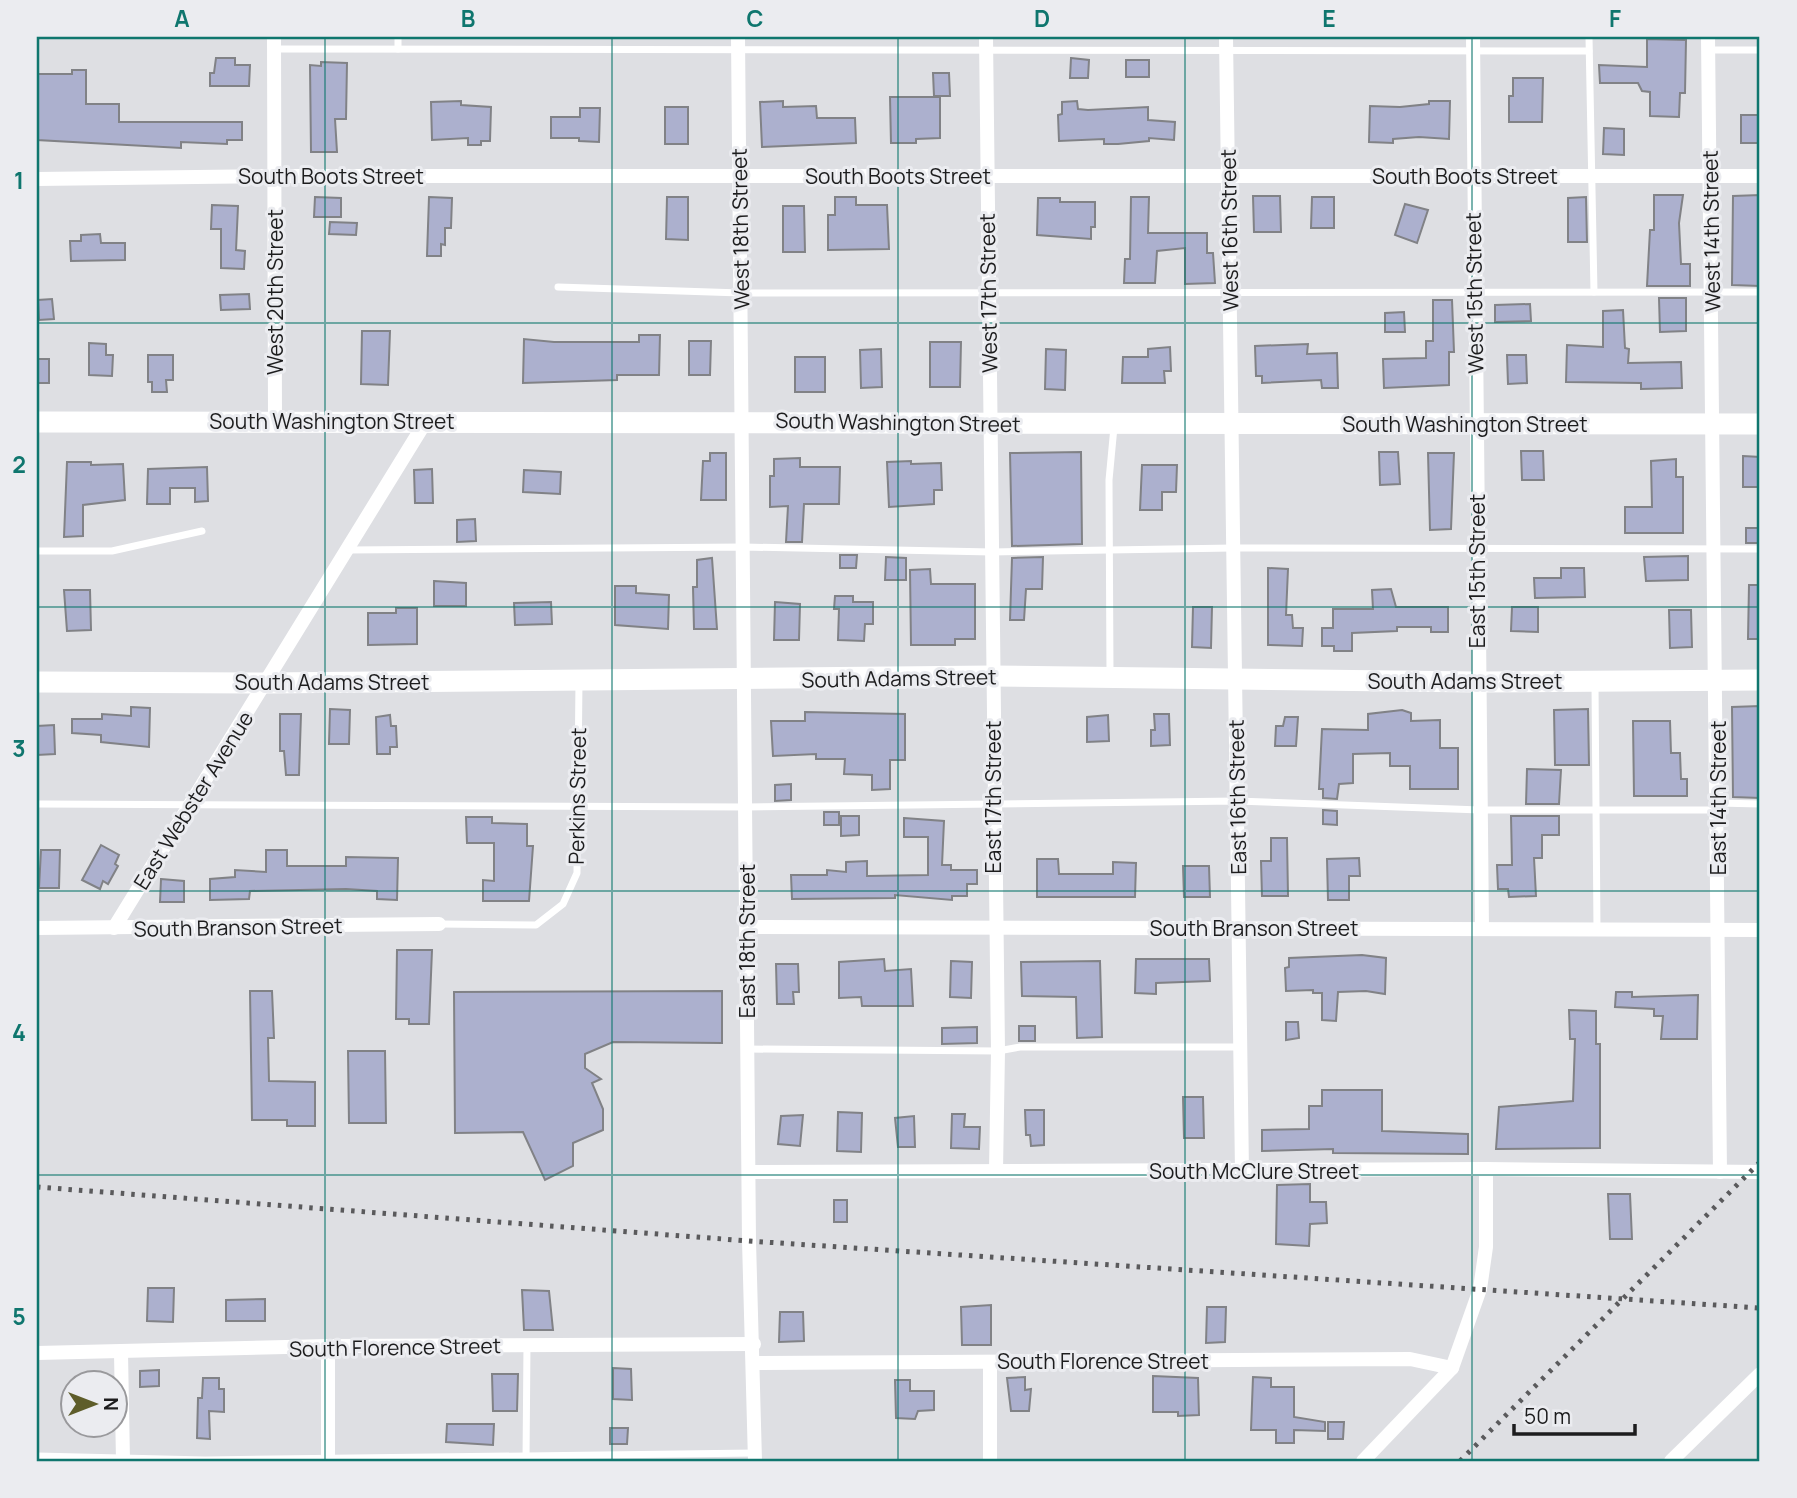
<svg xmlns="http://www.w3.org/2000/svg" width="1797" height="1498" font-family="Manrope,sans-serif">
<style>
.building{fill:#acb0ce;stroke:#818286;stroke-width:2}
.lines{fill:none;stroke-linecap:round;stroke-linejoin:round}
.service{stroke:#fff;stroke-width:7}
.minor{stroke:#fff;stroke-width:14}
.secondary{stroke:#fff;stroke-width:21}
.rail{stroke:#5a5a5c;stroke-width:5;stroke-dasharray:3.5 7;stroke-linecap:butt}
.grid{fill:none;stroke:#0f766e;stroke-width:2;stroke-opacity:0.55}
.labels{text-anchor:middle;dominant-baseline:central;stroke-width:6;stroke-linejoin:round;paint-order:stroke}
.street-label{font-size:21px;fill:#1d1d1e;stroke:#ebecf0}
.neatline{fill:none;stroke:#0f766e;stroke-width:2.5}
.grid-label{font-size:23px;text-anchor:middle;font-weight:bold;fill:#0f766e}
</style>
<rect width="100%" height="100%" fill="#dedfe3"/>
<g class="building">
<path d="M1647,39L1686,40L1685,93H1680L1679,117L1650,116V92L1642,91L1638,83H1600L1599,65L1647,67Z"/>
<path d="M216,58H235V65H250L249,86H210V73H214Z"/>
<path d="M1071,58L1089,60L1088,78H1070Z"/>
<rect x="1126" y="60" width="23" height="17"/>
<path d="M321,62L347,63L346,119H335L337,152H311L310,65L321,66Z"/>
<path d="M72,70H86V104H119V122H242V140H227V144L181,142V148L37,140V74H72Z"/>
<path d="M933,73H949L950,96H934Z"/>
<path d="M1513,78H1543L1542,122H1509V96H1513Z"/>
<path d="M890,97H940V138L916,139V143H891Z"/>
<path d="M461,101V105L491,107L490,141H481V145H468V138L432,140L431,102Z"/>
<path d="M783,101V107L816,106L817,118H855L856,143L762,147L760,102Z"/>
<path d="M1077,101L1078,109L1088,110L1148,107V120L1175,122L1174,140L1149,138V141L1118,144H1104V139L1059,141L1058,115L1062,114V102Z"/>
<path d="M1429,101H1450L1449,139L1419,137L1393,139V143L1369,142L1370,106L1400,107L1429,104Z"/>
<rect x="665" y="107" width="23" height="37"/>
<path d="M580,108H600L599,142L579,141V138H551V117H580Z"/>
<rect x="1741" y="115" width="19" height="28"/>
<path d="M1604,128L1624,129V155L1603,154Z"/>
<path d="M1654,195H1683L1679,223L1681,264H1690V286H1647L1650,230H1654Z"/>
<path d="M1760,195V286L1732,285L1733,196Z"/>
<path d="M1253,196H1280L1281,232H1254Z"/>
<path d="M315,197L341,198V217H314Z"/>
<path d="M429,197L452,198L451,228H445V245L441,244V256H427Z"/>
<path d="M667,197H688V240L666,239Z"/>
<path d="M835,197H856V205H887L889,249L828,250V215H835Z"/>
<path d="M1131,197H1149L1148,233H1207V253H1213L1215,283L1185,284V248L1157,251L1155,283H1124L1125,259H1130Z"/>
<path d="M1312,197H1334V228H1311Z"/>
<path d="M1586,197L1587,242H1568V198Z"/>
<path d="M1038,198H1060V202H1095V227H1091V239L1037,235Z"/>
<path d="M1405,204L1428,210L1417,243L1395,235Z"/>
<path d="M212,205L238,206L236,250L245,251L244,269L221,268V229H211Z"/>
<path d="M783,206H804L805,252H783Z"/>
<path d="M330,222L357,223L356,235L329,234Z"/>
<path d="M100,234L101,243H125V260L71,261L70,241H81V235Z"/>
<path d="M249,294L250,309L221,310L220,295Z"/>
<path d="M1659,298H1686V331L1660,332Z"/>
<path d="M52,299L54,319L39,320L38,300Z"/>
<path d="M1433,300H1452L1454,352H1449V385L1384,388L1383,359L1426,358V341H1433Z"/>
<path d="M1530,304L1531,321L1495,322V305Z"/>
<path d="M1623,310L1625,348L1629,349L1628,363L1681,362L1682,388L1641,389V383L1566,382L1567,345L1603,347V311Z"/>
<path d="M1404,312L1405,332H1385V313Z"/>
<path d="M362,331H390L388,385L361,384Z"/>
<path d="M639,335H660L659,375H617V380L523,383L524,339L554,342H639Z"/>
<path d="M689,341H711L710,375H689Z"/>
<path d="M930,342H961L960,387H930Z"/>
<path d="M89,343L106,344V355H113L112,376L89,375Z"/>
<path d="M1308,344L1307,354L1337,353L1338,388H1322L1321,380L1262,383V376H1256L1255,346Z"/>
<path d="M1170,347L1171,371H1164L1165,383H1122L1123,357H1148V349Z"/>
<path d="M881,349L882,387L861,388L860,350Z"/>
<path d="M1046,349L1066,350L1065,390L1045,389Z"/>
<path d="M148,355H173V380H166L167,392H152V382H148Z"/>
<path d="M1507,355H1526L1527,383L1508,384Z"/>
<rect x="795" y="357" width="30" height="35"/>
<rect x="37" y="359" width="12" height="24"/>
<path d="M1521,451H1543L1544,480H1522Z"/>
<path d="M1081,452L1082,544L1012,546L1010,453Z"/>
<path d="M1379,452H1398L1400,484L1380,485Z"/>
<path d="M710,453H726V500H701L703,461H710Z"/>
<path d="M1428,453H1454L1451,529L1430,530Z"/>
<path d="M1743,456L1760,457V487H1743Z"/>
<path d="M800,458V467H840L839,504H804L802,542H786L788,506L770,507V476H774V459Z"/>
<path d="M1676,459V477H1683V533H1625V507H1652L1651,461Z"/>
<path d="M911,461V464L941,463L942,490H934V504L889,507L887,462Z"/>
<path d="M67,462H91V465L123,464L125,500L83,505V536L64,537Z"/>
<path d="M1142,465H1177L1176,492H1162V510H1140Z"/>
<path d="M207,467L208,501L195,502V488H170V504H147L148,469Z"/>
<path d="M432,469L433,503H415L414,470Z"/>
<path d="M524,470L561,472L560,494L523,492Z"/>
<path d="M475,519L476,541L457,542V520Z"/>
<rect x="1746" y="528" width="14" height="15"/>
<path d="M840,555H857L856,568H840Z"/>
<path d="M1688,556V580L1646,581L1644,557Z"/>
<path d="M886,557L906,558V580H885Z"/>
<path d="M1043,557L1042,589H1026L1024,620H1010L1012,558Z"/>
<path d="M712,558L717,629H694L693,587H697V560Z"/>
<path d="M1268,568L1288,569L1286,615H1292L1293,628H1303L1302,646L1268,645Z"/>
<path d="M1561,568H1584L1585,597L1535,598L1534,578H1561Z"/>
<path d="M930,569L931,584H975V639H955V645H911L910,570Z"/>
<path d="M434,581L466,583V606H434Z"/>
<path d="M1749,585H1760V639H1748Z"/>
<path d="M615,586H636V593L669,595L668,629L615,625Z"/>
<path d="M1391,589L1396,607H1448V632H1431V627H1397V631L1352,633V651H1334V646H1322V628H1333V609H1373L1372,590Z"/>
<path d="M64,590H90L91,630L67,631Z"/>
<path d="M835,596H853V602H873V624H865L864,641L838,640L839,609H834Z"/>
<path d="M551,602L552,624L515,625L514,603Z"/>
<path d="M775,602L800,604L799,640H774Z"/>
<path d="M1193,607H1212L1211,648L1192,647Z"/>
<path d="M1512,607H1538V632L1511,631Z"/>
<path d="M396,608H417V644L368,645V613H396Z"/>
<path d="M1669,610H1691L1692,647L1670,648Z"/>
<path d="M1760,706V798L1733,797L1732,707Z"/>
<path d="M131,707L150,708L149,747L101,742V735L72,733V719H102V714L131,716Z"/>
<path d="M330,709L350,710L349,744H329Z"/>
<path d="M1588,709L1589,765H1555L1554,710Z"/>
<path d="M1402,710L1411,713V721L1440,720V748H1458V789H1410V766H1390V753L1353,754V783L1339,784L1337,799L1323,798V789H1319L1322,729L1368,730V714Z"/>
<path d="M805,712L905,714V760H890V789L872,790V775L844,774L845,759H816V754L773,756L771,721H805Z"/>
<path d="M280,714H301L299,775H286L284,751H280Z"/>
<path d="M1154,714H1169L1170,745L1151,746V730H1155Z"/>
<path d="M390,715L391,726H396L397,747H390V754H377L376,717Z"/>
<path d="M1108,715L1109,741L1087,742V717Z"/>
<path d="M1285,717H1298L1296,746H1275L1276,726H1283Z"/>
<path d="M1633,721H1670L1671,753H1680L1681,779H1687V796H1634Z"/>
<path d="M54,725L55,754L37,755V726Z"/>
<path d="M1527,769L1561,770L1559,804H1526Z"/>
<path d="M791,784V800L775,801V785Z"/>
<path d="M1323,810L1337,811V825L1323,824Z"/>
<rect x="824" y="812" width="15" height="13"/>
<path d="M841,816H859V835L841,836Z"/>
<path d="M1511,816H1559V835H1542V858H1534L1536,896L1509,897L1508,889H1498L1497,865H1512Z"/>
<path d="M466,817H492V823L527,824V846H533L529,901H483V880L494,881V843H467Z"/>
<path d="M904,818L944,821L942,865H951V870H977V884H967V896H952V900L895,895V898L792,899L791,875H827V870L846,872V862L867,861V876L928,875V837H904Z"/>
<path d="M1271,838H1287L1288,896H1262L1261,861H1271Z"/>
<path d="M101,845L119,855L115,864L118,866L108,884L103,881L100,889L82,880Z"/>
<path d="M41,850H60L59,888H39Z"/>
<path d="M266,850H287V866H346V857L398,858L397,900L377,899V891L346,889L250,891L249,899L210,900V879L235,877V870L266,872Z"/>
<path d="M1359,858L1360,876H1349V900H1328L1327,859Z"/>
<path d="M1037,859H1058L1059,874H1113V862L1136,863L1135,897H1037Z"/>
<path d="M1183,866H1209L1210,897H1184Z"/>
<path d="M161,879L184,881V902H160Z"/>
<path d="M397,950H432L429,1024H409V1019H396Z"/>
<path d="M1362,955L1386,958L1385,994L1366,991L1338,992L1336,1021L1322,1020V993H1313V990L1286,991L1285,968L1289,967V958Z"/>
<path d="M884,959L885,971L911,969L913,1006H862L861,997L839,998V962Z"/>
<path d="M1136,959H1209L1210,981L1156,983V994L1135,993Z"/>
<path d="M951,961L972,962L971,998L950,997Z"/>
<path d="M1100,961L1102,1037L1077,1038L1076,997L1022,996L1021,962Z"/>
<path d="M776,964H798L799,992H793L794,1004H777Z"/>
<path d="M250,991H272L274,1038H268L269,1081L315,1082V1126H287V1120H252Z"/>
<path d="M722,991V1043L613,1042L585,1054V1068L601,1079L592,1083L603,1109V1130L573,1143V1166L545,1180L523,1132L455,1133L454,992Z"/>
<path d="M1616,992H1632V997L1698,995L1697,1039H1661L1663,1016H1654V1009L1615,1007Z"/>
<path d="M1569,1010L1596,1011V1044H1600V1148L1496,1149L1499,1107L1573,1101L1575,1039H1570Z"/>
<path d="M1286,1022H1298L1299,1038L1286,1040Z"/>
<rect x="1019" y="1026" width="16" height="15"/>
<path d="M977,1027V1043L942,1044V1028Z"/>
<path d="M348,1051H385L386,1123H349Z"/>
<path d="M1322,1090H1382V1131L1468,1134V1154L1333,1153V1149L1262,1151V1130L1309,1129V1106H1322Z"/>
<path d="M1183,1097H1203L1204,1138H1184Z"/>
<path d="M1025,1110H1044V1145L1031,1146L1030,1135H1026Z"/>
<path d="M838,1112L862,1113L861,1152L837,1151Z"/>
<path d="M952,1114H965L964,1127H980L979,1149L951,1148Z"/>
<path d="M803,1115L800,1146L778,1144L781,1116Z"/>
<path d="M914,1116L915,1147H898L895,1118Z"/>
<path d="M1310,1184V1202H1326L1327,1223L1310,1224L1309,1246L1276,1244L1277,1185Z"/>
<path d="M1608,1194H1630L1632,1239H1610Z"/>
<rect x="834" y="1200" width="13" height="22"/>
<path d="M148,1288H174L173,1322L147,1321Z"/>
<path d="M522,1290L549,1291L553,1330H524Z"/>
<path d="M265,1299V1321H226V1300Z"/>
<path d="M991,1305V1345H962L961,1307Z"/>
<path d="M1207,1307H1226L1225,1342L1206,1343Z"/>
<path d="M780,1312H803L804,1341L779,1342Z"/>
<path d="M613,1368L631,1369L632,1400L613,1399Z"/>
<path d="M159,1370V1386L140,1387V1371Z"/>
<path d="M492,1374H518L517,1411H493Z"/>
<path d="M1153,1376L1198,1378L1199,1415L1178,1416V1412H1153Z"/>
<path d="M1025,1377V1390L1031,1389L1029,1411H1011L1007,1378Z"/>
<path d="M1253,1377L1271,1378V1387H1294V1417L1325,1422V1431L1294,1430V1443H1276V1430H1251Z"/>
<path d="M203,1378H219V1389H224V1412L209,1411L210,1439L197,1438L198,1398H202Z"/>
<path d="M895,1380H910V1391H934V1410L918,1411L915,1419L896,1418Z"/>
<path d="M1328,1422H1344L1343,1439H1328Z"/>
<path d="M447,1424H494L493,1445L446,1442Z"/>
<path d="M610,1428H628L627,1444H610Z"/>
</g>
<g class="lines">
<g class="service">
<path d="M398,37V49"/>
<path d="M1589,37L1594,292"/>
<path d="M274,49L1589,51"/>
<path d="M1708,50H1760"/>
<path d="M558,287L741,293L1760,292"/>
<path d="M348,550L744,547L992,552L1233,548L1760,549"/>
<path d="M37,551H112L202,531"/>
<path d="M1110,674L1109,480L1114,427"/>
<path d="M1595,685L1597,929"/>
<path d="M1718,803L1760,804"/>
<path d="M37,804L746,807L1237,801L1480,810H1717"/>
<path d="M439,924L536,925L563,904L577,873L579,681"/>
<path d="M748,1049L998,1051L1020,1047H1240"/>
<path d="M37,1456L205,1460L754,1453"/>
<path d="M526,1460L527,1345"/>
</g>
<g class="minor">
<path d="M274,37L275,421"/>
<path d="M738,37L749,1241L755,1461"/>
<path d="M986,37L998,1051L996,1171"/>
<path d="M1226,37L1242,1172"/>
<path d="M1473,37L1482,929"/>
<path d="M1708,37L1720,1172"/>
<path d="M37,179L274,176H1760"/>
<path d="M747,927L1760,930"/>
<path d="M37,928L439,924"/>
<path d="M114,928L426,421"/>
<path d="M749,1172L1486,1169L1760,1172"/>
<path d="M328,1346V1461"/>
<path d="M37,1353L328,1346L754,1344"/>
<path d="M121,1353L123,1461"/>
<path d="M990,1362V1461"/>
<path d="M754,1363L1410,1359L1452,1368"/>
<path d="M1363,1461L1452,1368L1480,1289L1486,1247V1169"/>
<path d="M1671,1461L1760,1374"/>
</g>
<g class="secondary">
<path d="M37,422L1760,424"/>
<path d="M37,682L265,683L992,676L1477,682L1760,680"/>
</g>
<g class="rail">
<path d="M37,1187L749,1241L1760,1308"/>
<path d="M1460,1461L1760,1162"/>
</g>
</g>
<path class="grid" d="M325,37V1461M612,37V1461M898,37V1461M1185,37V1461M1472,37V1461M37,323H1760M37,607H1760M37,891H1760M37,1175H1760"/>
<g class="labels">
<g class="street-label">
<text x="331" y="176">South Boots Street</text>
<text x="898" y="176">South Boots Street</text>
<text x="1465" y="176">South Boots Street</text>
<text transform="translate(740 229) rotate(-91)">West 18th Street</text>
<text transform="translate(1229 230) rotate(-91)">West 16th Street</text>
<text transform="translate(1711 231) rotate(-91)">West 14th Street</text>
<text transform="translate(275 292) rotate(-90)">West 20th Street</text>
<text transform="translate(988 293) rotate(-91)">West 17th Street</text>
<text transform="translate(1474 293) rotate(-91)">West 15th Street</text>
<text x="332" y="421">South Washington Street</text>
<text transform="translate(898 422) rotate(1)">South Washington Street</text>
<text x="1465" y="424">South Washington Street</text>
<text transform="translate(1477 571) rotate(-90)">East 15th Street</text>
<text transform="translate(899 678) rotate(-1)">South Adams Street</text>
<text x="1465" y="681">South Adams Street</text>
<text x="332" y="682">South Adams Street</text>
<text transform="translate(577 796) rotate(-89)">Perkins Street</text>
<text transform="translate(993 797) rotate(-90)">East 17th Street</text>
<text transform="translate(1237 797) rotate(-91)">East 16th Street</text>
<text transform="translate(1718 798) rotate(-90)">East 14th Street</text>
<text transform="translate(193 800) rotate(-58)">East Webster Avenue</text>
<text transform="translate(238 927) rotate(-1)">South Branson Street</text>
<text x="1254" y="928">South Branson Street</text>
<text transform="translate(747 941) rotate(-90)">East 18th Street</text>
<text x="1254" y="1171">South McClure Street</text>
<text transform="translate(395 1347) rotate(-1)">South Florence Street</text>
<text x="1103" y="1361">South Florence Street</text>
</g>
</g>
<rect width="1797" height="1498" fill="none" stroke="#ebecf0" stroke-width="77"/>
<g transform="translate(94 1404) rotate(90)"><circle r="33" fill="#ebecf0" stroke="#99999c" stroke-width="2"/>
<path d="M0-5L12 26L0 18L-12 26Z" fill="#5e5d2a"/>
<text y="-10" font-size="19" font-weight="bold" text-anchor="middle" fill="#1d1d1e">N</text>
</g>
<path d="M1514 1424v10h121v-10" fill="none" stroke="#1d1d1e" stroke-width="3.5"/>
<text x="1524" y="1424" font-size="21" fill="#1d1d1e" stroke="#ebecf0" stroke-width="5" paint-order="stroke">50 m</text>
<rect x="38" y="38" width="1720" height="1422" class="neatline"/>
<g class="grid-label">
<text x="182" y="27">A</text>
<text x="468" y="27">B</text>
<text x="755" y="27">C</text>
<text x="1042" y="27">D</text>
<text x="1329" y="27">E</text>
<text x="1615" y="27">F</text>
<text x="19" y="189">1</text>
<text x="19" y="473">2</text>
<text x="19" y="757">3</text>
<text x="19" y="1041">4</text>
<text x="19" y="1325">5</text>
</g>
</svg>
